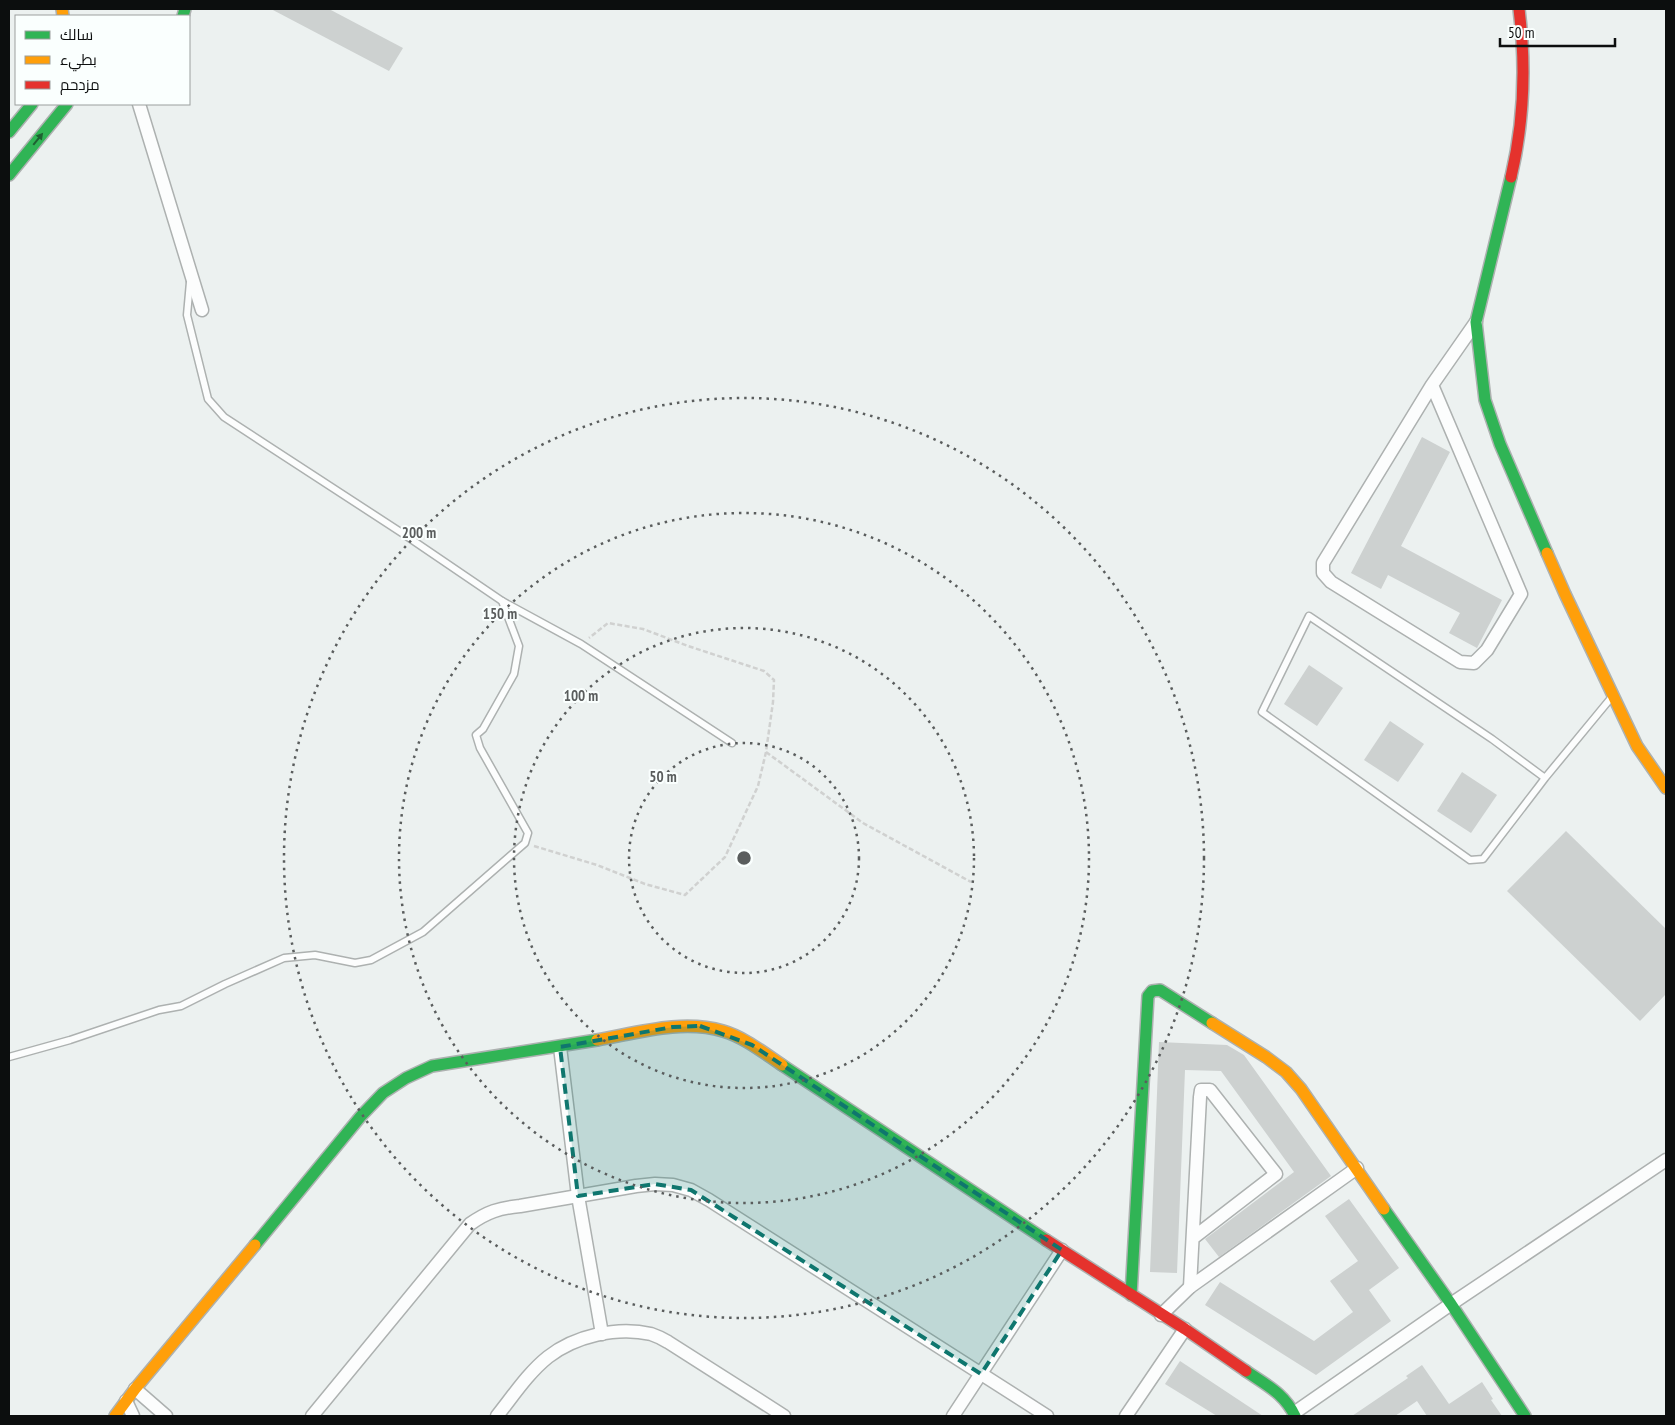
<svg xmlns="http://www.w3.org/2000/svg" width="1675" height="1425" font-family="'PT Sans Narrow',Cairo,sans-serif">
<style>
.building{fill:#cdd1d0}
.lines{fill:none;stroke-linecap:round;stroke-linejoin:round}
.lane-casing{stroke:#adb1b0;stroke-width:9}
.street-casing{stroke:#adb1b0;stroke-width:15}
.fast-casing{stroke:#adb1b0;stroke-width:14}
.slow-casing{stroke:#adb1b0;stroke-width:14}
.jam-casing{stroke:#adb1b0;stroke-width:14}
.path{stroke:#d0d1d0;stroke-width:2.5;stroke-dasharray:5 2.5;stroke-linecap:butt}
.lane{stroke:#fcfdfd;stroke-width:6}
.street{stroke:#fcfdfd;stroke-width:12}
.fast{stroke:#30b455;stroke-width:11}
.slow{stroke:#ff9f0a;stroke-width:11}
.jam{stroke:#e5322d;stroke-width:11}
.oneway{fill:#1e6132}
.marked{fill:#0f766e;fill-opacity:0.2;stroke:#0f766e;stroke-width:4;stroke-dasharray:10 6;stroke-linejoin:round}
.ring{fill:none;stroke:#5a5d5d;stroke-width:2.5;stroke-dasharray:2.5 5}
.centre{fill:#5a5d5d;stroke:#fafffe;stroke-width:2.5}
.ring-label{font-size:15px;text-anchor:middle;font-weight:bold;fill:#5a5d5d;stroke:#fafffe;stroke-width:4;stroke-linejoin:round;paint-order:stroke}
</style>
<rect width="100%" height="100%" fill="#ecf1f0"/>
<g class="building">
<path d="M271,9H329L403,48L389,71Z"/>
<path d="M1422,437L1450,452L1401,546L1502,600L1477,648L1449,633L1460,613L1388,575L1381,589L1351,573Z"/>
<path d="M1309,665L1343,688L1317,726L1284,704Z"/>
<path d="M1390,721L1424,744L1398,782L1364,760Z"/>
<path d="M1462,772L1497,795L1471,833L1437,811Z"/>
<path d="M1566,831L1666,929V994L1640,1021L1507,891Z"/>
<path d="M1159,1042L1227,1045L1244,1055L1331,1176L1219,1257L1205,1239L1294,1172L1221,1071L1185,1070L1177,1273L1150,1272Z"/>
<path d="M1349,1199L1399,1268L1369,1290L1391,1321L1316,1375L1205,1305L1220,1282L1314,1341L1353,1312L1330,1281L1358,1261L1325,1216Z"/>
<path d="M1180,1361L1263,1416H1217L1165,1384Z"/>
<path d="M1422,1365L1449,1404L1482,1382L1493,1399L1491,1400L1502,1416H1427L1417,1401L1395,1416H1352L1408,1378L1406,1376Z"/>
</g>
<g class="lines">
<g class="lane-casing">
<g id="lane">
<path d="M502,601L581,644L732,743"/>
<path d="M1545,778L1492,739L1309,616L1262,712L1470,860L1483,859L1539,786L1545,778L1611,698"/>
<path d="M9,1057L70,1040L159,1010L181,1006L225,984L284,958L315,955L355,963L371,960L423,932L525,843L528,833L480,748L476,735L483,729L514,674L519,646L502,601L402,533L224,417L208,399L187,315L190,282"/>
</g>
</g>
<g class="street-casing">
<g id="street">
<path d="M139,104L202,310"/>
<path d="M1432,385L1521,594L1487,650L1474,663L1460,662L1331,582L1323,573V563L1432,385L1476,322"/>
<path d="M560,1047L578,1196L602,1334"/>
<path d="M1190,1287L1200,1097L1201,1090H1210L1276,1174L1193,1238"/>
<path d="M1161,1315L1190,1287L1357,1168"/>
<path d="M135,1389L166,1416"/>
<path d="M126,1401L133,1416"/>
<path d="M1294,1413L1451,1304L1666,1160"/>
<path d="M312,1416L470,1224C487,1212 499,1208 520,1206L636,1186L655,1184L673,1185L691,1190L709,1200L1047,1416"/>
<path d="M497,1416C513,1396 528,1373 548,1357C575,1336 617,1326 651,1334C657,1336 663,1339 668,1342L784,1416"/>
<path d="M953,1416L1062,1250"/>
<path d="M1126,1416L1185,1329"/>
</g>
</g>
<g class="fast-casing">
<g id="fast">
<path d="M183,16L185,9"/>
<path d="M9,132L32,104"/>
<path d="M9,175L67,104"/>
<path d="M1511,177L1476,322L1485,400L1500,444L1547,553"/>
<path d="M782,1065L1046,1240"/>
<path d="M1384,1209L1451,1304L1525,1416"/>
<path d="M255,1245L361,1116L383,1093L406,1078L432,1066L597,1040"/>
<path d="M1131,1295L1148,996L1152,991L1160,990L1212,1023"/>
<path d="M1246,1371C1266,1385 1284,1393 1295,1416"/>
</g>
</g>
<g class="slow-casing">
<g id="slow">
<path d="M62,9L63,16"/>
<path d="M1547,553L1565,594L1637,746L1666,788"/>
<path d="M1212,1023L1266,1057L1286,1072L1301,1089L1384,1209"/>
<path d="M597,1040C637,1033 682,1019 723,1031C744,1037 764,1053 782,1065"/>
<path d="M115,1416L135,1389L255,1245"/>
</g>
</g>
<g class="jam-casing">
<g id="jam">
<path d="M1511,177C1524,122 1526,65 1519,9"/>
<path d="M1046,1240L1185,1329L1246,1371"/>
</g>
</g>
<g class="path">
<path d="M766,752L863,823L971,882"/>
<path d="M534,846L597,865L645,884L685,895L725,857L758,786L766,752L773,702L774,680L764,671L688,646L643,629L608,623L589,638"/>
</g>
<use href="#lane" class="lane"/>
<use href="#street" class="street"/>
<use href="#fast" class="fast"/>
<use href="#slow" class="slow"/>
<use href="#jam" class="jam"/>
</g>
<defs><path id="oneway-solid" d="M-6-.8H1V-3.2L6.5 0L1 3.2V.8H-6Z" transform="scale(1.25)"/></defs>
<use class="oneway" href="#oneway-solid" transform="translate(38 139) rotate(-51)"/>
<path class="marked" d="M700,1026L752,1045L1062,1250L981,1374L691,1190L655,1184L578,1196L560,1047L673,1027Z"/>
<g class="ring">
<circle cx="744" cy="858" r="115"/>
<circle cx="744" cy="858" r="230"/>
<circle cx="744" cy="858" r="345"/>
<circle cx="744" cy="858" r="460"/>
</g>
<circle cx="744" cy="858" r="8" class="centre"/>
<g class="ring-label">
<text x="419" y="538">200 m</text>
<text x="500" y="619">150 m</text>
<text x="581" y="701">100 m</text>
<text x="663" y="782">50 m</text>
</g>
<rect width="1675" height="1425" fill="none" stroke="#0c0e0e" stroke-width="20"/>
<rect x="15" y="15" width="175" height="90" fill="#fafffe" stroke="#9b9f9e"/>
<rect x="25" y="31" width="25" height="8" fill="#30b455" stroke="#9b9f9e"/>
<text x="60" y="40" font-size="15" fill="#0c0e0e">سالك</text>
<rect x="25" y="56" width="25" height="8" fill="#ff9f0a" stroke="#9b9f9e"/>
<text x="60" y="65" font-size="15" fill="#0c0e0e">بطيء</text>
<rect x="25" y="81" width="25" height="8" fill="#e5322d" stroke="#9b9f9e"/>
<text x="60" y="90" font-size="15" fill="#0c0e0e">مزدحم</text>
<path d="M1500 38v8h115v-8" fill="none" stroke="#0c0e0e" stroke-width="2.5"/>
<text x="1508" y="38" font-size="15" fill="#0c0e0e" stroke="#fafffe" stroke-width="4" paint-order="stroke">50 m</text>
</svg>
